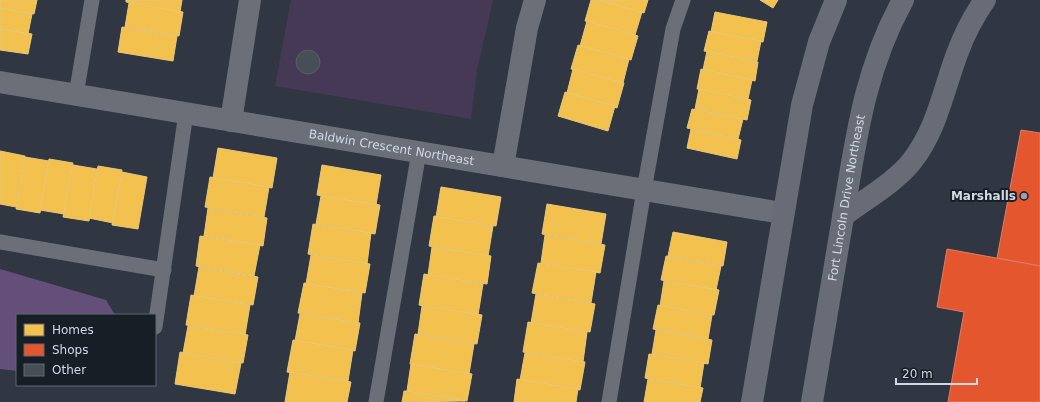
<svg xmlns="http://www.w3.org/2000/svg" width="1040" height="402" font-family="'DejaVu Sans',sans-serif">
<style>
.green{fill:#463955}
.forest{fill:#644f78}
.homes{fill:#f2c14e;stroke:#e8c87b}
.shops{fill:#e4572e;stroke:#de7e65}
.building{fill:#474f56;stroke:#565f66}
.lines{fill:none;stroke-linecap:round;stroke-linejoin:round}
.lane{stroke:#6b7078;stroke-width:15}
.street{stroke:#6b7078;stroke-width:22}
.secondary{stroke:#676c76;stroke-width:22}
.poi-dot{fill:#99a0ac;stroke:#181e26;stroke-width:1.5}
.labels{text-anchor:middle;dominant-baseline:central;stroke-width:4;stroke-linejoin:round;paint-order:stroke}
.street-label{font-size:12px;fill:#d1d9e5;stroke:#181e26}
.poi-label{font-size:12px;font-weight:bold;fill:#d1d9e5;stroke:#181e26;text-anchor:end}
</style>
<rect width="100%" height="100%" fill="#303742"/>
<path class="green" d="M291,0H493L477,70L471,119L275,86Z"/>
<path class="forest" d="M0,269L106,300L115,315H17V371L0,369Z"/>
<g class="homes">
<path d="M0,0H37L34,14L0,8Z"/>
<path d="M126,0H182L180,12L126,2Z"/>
<path d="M591,0H600L642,12L635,35L585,21Z"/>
<path d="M600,0H648L644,13Z"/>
<path d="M760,0H778L773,8Z"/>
<path d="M129,3L183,12L179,36L125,27Z"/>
<path d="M0,8L32,14L28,34L0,29Z"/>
<path d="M715,12L767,22L763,42L711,32Z"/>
<path d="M587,21L638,36L631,60L580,46Z"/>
<path d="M122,27L177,36L173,61L118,52Z"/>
<path d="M0,29L32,34L28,54L0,50Z"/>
<path d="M709,31L761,41L757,61L704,51Z"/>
<path d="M578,45L629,59L623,83L571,69Z"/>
<path d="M707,51L758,62L755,81L703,70Z"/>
<path d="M573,69L624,83L617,108L567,93Z"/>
<path d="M701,69L752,80L748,99L697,89Z"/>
<path d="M699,89L751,100L747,120L695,109Z"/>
<path d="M565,92L615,106L608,131L558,116Z"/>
<path d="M692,109L743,119L738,139L687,128Z"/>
<path d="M691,129L741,140L737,159L687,148Z"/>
<path d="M218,148L277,158L272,188L213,178Z"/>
<path d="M0,151L25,156L16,207L0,204Z"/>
<path d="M25,157L49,161L40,213L16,209Z"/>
<path d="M49,159L73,163L64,214L40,210Z"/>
<path d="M73,165L97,169L89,221L63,217Z"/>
<path d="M322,165L381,175L376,205L317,195Z"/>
<path d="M98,166L122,170L113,223L89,218Z"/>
<path d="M122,172L147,177L138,229L112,225Z"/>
<path d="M210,177L269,187L264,217L205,207Z"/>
<path d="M441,187L501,197L496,226L436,217Z"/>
<path d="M321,196L380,205L375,234L316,224Z"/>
<path d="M547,204L606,214L601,244L542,234Z"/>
<path d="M208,208L267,218L263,246L204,236Z"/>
<path d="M434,216L493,226L488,256L429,246Z"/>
<path d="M313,224L371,233L367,264L308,254Z"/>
<path d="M673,232L727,242L723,266L668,256Z"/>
<path d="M545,235L605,245L600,273L541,263Z"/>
<path d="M200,236L260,245L254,276L196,266Z"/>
<path d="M432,247L491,256L487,284L428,275Z"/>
<path d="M311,255L370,264L365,293L306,284Z"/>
<path d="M666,256L721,266L716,290L661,280Z"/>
<path d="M538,263L596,272L591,303L532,293Z"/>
<path d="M199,267L258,277L253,305L194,296Z"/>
<path d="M424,274L483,284L478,315L419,305Z"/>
<path d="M664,281L719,290L714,315L660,306Z"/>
<path d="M304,283L362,293L358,323L298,313Z"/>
<path d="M536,294L595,304L590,332L531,323Z"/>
<path d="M191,295L250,305L245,335L186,325Z"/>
<path d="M658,305L712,315L708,339L653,329Z"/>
<path d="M422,306L482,315L477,344L418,334Z"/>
<path d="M300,314L360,323L355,351L295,341Z"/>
<path d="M528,322L587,332L583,362L523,352Z"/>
<path d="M188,326L248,335L243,363L183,353Z"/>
<path d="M656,330L712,340L708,364L652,354Z"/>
<path d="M415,334L474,344L469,374L410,364Z"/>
<path d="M293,340L353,350L348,381L287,372Z"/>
<path d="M180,352L241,363L235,394L175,384Z"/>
<path d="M525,353L585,362L580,390L520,380Z"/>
<path d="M649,354L704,363L700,388L645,378Z"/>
<path d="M411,364L472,374L467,401L407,391Z"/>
<path d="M290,372L351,382L347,402H285Z"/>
<path d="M517,379L578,389L576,402H514Z"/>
<path d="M648,379L703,388L700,402H644Z"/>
<path d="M404,391H407L465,401L402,402Z"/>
</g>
<g class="shops">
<path d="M1021,130L1040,133V266L997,258Z"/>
<path d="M947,249L1040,266V402H948L964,312L937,307Z"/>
</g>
<circle class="building" cx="308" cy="62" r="12"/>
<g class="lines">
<g class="lane">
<path d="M76,95L92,0"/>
<path d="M0,242L164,270"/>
<path d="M155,327L186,113"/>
<path d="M376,402L419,152"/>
<path d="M609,402L644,190L673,29L683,0"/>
</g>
<g class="street">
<path id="s1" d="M0,82L782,213"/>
<path d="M231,121L250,0"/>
<path d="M503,166L527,28L535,0"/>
</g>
<g class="secondary">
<path d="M843,216C864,200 897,181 912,161C937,129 943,91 957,54C964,35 973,17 985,0"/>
<path d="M752,402L802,105L819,42L836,0"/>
<path id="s2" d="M812,402C822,340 833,279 843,217C856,139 864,71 903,0"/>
</g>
</g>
<circle class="poi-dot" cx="1024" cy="196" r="4"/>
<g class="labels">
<g class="street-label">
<text stroke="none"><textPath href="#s1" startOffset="397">Baldwin Crescent Northeast</textPath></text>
<text stroke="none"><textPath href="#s2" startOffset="207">Fort Lincoln Drive Northeast</textPath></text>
</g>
<g class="poi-label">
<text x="1016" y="196">Marshalls</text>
</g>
</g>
<rect x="16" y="314" width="140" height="72" fill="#181e26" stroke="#626972"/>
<rect x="24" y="324" width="20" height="12" fill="#f2c14e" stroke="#626972"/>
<text x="52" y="334" font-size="12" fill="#d1d9e5">Homes</text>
<rect x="24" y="344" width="20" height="12" fill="#e4572e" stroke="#626972"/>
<text x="52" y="354" font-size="12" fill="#d1d9e5">Shops</text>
<rect x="24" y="364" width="20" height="12" fill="#474f56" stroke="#626972"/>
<text x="52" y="374" font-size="12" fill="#d1d9e5">Other</text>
<path d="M896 378v6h81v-6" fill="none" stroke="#d1d9e5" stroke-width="2"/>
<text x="902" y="378" font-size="12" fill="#d1d9e5" stroke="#181e26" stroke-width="3" paint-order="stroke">20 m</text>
</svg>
